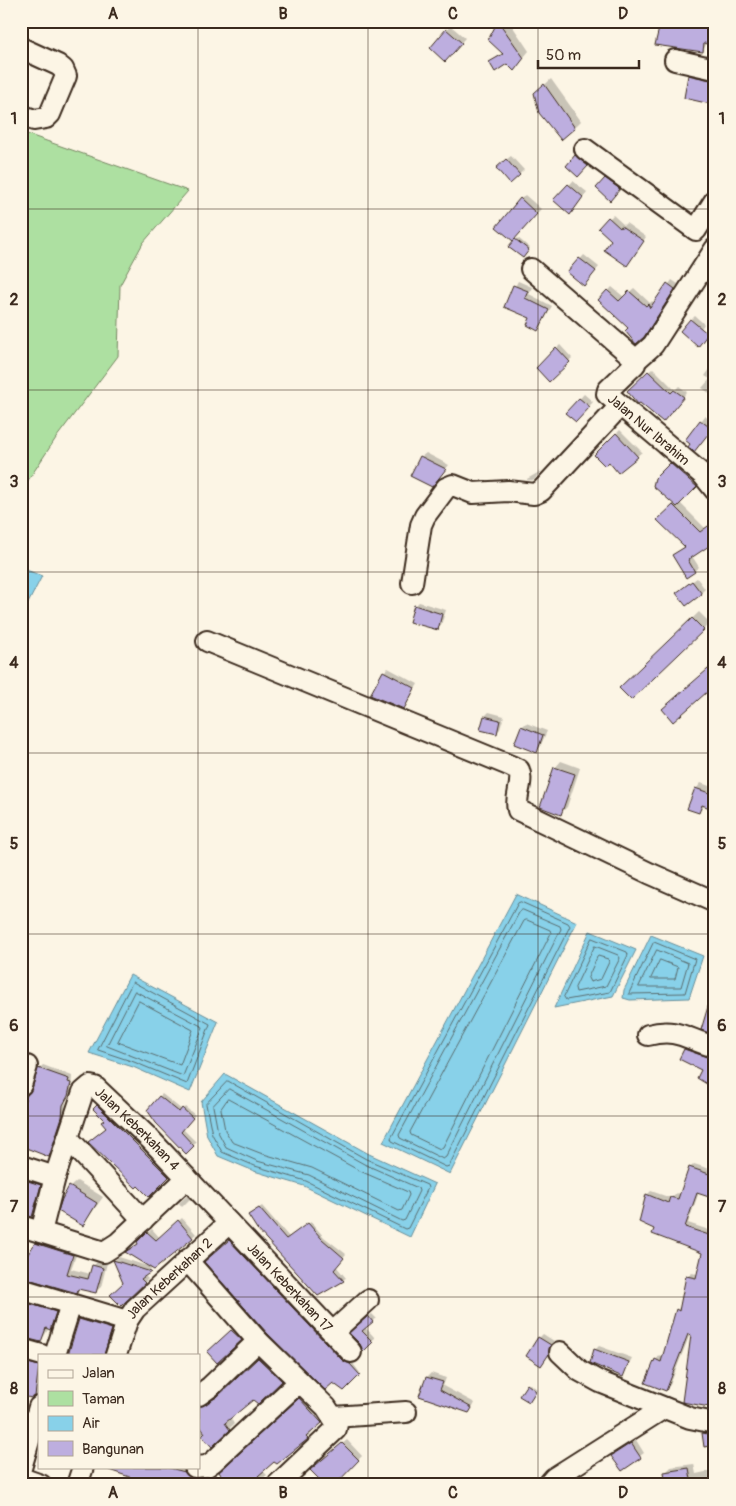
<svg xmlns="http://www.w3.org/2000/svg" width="736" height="1506" font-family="Pangolin,sans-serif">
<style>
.green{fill:#ade0a1;stroke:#748560}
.water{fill:#88d1e9;stroke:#698e98}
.shadow{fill:#0003}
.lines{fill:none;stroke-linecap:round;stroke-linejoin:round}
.shore{stroke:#5a6d6f;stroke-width:1}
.building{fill:#bdaedf;stroke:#3b2a1e}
.minor-casing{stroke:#3b2a1e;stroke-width:24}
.minor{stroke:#fcf5e5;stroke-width:20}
.grid{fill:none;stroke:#3b2a1e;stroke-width:1;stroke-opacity:0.55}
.labels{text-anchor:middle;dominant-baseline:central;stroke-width:4;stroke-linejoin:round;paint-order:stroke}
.street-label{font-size:14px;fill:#3b2a1e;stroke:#fcf5e5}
.neatline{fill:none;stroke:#3b2a1e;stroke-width:2}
.grid-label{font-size:16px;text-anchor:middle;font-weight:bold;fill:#3b2a1e}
</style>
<rect width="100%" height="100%" fill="#fcf5e5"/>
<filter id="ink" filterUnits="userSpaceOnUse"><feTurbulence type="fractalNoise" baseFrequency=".02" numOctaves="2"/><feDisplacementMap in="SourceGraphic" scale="10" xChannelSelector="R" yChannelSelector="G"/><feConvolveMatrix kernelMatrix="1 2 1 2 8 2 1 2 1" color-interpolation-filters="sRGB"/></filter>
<g filter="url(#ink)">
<path class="green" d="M21,132L188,191L143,243L120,285L118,356L56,438L21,491Z"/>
<g class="water">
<path d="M21,568L42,576L21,617Z"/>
<path d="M516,894L577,922L450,1174L383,1142Z"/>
<path d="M590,931L636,950L613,996L554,1008Z"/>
<path d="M651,935L703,956L689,998L630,1000L623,998L624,990Z"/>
<path d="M130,975L218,1022L190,1092L133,1067L89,1053Z"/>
<path d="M225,1074L369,1154L435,1184L410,1237L304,1186L254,1171L218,1156L207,1136L201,1102Z"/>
</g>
<g class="shadow">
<path d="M500,21H509L529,51L514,69L507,63H490L503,52L490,39Z"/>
<path d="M665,21L674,23V21H715V44L707,42L703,51L662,25Z"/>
<path d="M451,26L465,38L449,56L447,30Z"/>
<path d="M694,72L704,74L701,96L690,76Z"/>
<path d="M551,79L581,121L574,128L535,94Z"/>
<path d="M580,152L591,161L582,171L576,156Z"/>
<path d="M511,156L524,170L510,183L501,164Z"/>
<path d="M610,175L623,185L614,195L606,179Z"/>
<path d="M573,181L587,192L570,214L555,200Z"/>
<path d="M525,195L541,209L513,239L521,199Z"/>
<path d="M613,215L624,225L626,223L646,237L630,260L600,228Z"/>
<path d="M715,225V236L709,234Z"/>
<path d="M518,238L530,248L523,256L510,247Z"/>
<path d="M584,255L599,267L588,280L569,272Z"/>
<path d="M672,280L678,284L648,332L636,342L629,328L600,300L612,287L624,297L634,288L650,303L652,301L655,304Z"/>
<path d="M715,280V292L709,287Z"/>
<path d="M518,281L532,287L529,294L552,306L538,329L532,317L505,306Z"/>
<path d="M695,316L704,324L696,336L691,320Z"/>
<path d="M560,345L572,358L549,380L537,368Z"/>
<path d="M715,362V397L702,388L710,379L705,376Z"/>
<path d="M653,368L675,390L679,386L687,392L667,416L629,391Z"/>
<path d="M584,394L593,402L576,421L567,413Z"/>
<path d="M705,416L715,425L694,451L692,444L687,440Z"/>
<path d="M620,430L642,452L618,472L609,460L596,455Z"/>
<path d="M426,453L449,465L436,481L421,457Z"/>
<path d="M678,458L703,480L680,503L705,528L715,521V550L709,544L692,556L699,567L694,571L674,555L686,546L659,520L676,504L656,478Z"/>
<path d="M541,471L534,480H527V479Z"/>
<path d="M697,578L705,589L701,593L682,589Z"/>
<path d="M419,602L446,610L441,625L437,629L415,606Z"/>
<path d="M699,612L710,623L631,699L620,688Z"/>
<path d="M388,668L418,684L404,708L384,672Z"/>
<path d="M489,712L504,716L500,729L496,733L482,729L485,716Z"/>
<path d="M526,723L547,731L540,747L536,751L522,727Z"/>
<path d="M561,761L580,768L567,807L561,813L555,768Z"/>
<path d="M701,783L715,788V809L705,805L699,812L696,789Z"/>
<path d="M715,983V1033L702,1029Z"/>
<path d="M690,1045L715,1054V1087L703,1070L680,1058Z"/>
<path d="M43,1065L72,1076L71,1092L66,1101L65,1112L52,1152L48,1155L33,1089L40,1068Z"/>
<path d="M715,1093V1117L707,1113Z"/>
<path d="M162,1094L182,1110L185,1107L195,1115L183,1129L196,1142L186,1152L149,1110Z"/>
<path d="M100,1104L144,1145L170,1174L149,1195L107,1128L105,1119L94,1109Z"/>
<path d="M715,1157V1197L699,1192L688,1223L715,1232V1291L692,1334H690L670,1385L665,1389L656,1360L660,1355L663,1357L677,1310L682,1305L687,1277L691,1273L698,1274L704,1252L656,1229L647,1195L651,1191L671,1198L676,1193L681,1195L690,1168L694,1164L710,1169Z"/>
<path d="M21,1172L45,1180L37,1211L32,1216L21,1214Z"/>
<path d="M77,1181L103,1197L83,1225L70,1187Z"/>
<path d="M188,1195L191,1198L182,1207L179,1203Z"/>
<path d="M262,1206L289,1237L311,1222L324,1237L346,1254L336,1266L346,1278L318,1294L252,1213Z"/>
<path d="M182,1218L196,1234L144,1275L148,1279L121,1305L124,1283L114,1261L119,1257L150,1267L138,1242L152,1229L160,1238Z"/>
<path d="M21,1231L30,1235L22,1263L41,1238L78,1250L71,1269L91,1274L93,1266L98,1261L107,1263L101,1287L95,1292L80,1288L76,1292L21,1277Z"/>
<path d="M231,1239L344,1359L352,1362L360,1373L344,1389L206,1262Z"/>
<path d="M21,1294L60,1307L55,1324L49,1328L41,1341L21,1337Z"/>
<path d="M85,1314L116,1324L109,1355H67L80,1320Z"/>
<path d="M372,1314L376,1318L365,1327L375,1338L363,1349L351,1333Z"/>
<path d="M233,1329L242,1338L217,1362L209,1352Z"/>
<path d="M543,1334L554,1341L544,1360L539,1338Z"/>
<path d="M599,1346L632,1358L623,1375L595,1350Z"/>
<path d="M264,1353L286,1375L258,1403L253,1398L230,1417L234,1424L212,1445L200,1432L199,1436V1405L212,1400L224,1392Z"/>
<path d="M21,1354L39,1360V1395L32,1397L21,1394Z"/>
<path d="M431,1373L446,1378L443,1386L475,1403L473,1407L469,1411L421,1395L427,1377Z"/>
<path d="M530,1384L537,1389L530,1399L528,1385Z"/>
<path d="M305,1394L326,1417L311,1431L312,1433L307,1438L262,1470L267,1475L256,1485H173L149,1478L147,1481L105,1467H189L225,1478L226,1467Z"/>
<path d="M707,1429L715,1430V1444L705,1445L703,1433Z"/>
<path d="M347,1440L362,1456L334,1485L312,1470Z"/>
<path d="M636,1440L644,1453L622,1469L613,1456Z"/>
<path d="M694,1464L696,1474L715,1470V1485H667L665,1473L671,1467Z"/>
</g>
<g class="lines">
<g class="shore">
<path d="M521,902L568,923L570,926L449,1166L446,1167L392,1141L391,1138L518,903Z"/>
<path d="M523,910L560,926L561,929L446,1157L443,1159L400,1138L399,1135L520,911Z"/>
<path d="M527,920L550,930L551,933L443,1147L440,1149L411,1135L410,1132L524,921Z"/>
<path d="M592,938L627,952L628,955L610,992L566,1000L564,997Z"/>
<path d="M654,942L695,959L685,993L629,994Z"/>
<path d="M595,946L618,955L620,958L606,986L576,992L575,988Z"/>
<path d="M657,950L688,963L681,987H639Z"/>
<path d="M598,956L608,959L609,962L601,979L590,982L588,978Z"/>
<path d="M660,960L678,967L675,979H651Z"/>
<path d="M133,982L210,1024L187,1084L134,1062L98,1050Z"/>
<path d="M135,991L203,1027L183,1076L107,1046Z"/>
<path d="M139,1001L193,1030L180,1065L118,1042Z"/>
<path d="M228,1081L366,1159L427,1185L428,1188L408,1228L405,1229L306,1181L255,1166L222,1152L212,1134L206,1104Z"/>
<path d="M229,1089L364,1164L418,1188L419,1191L405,1220L402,1221L309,1175L257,1161L226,1147L218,1132L213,1106Z"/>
<path d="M228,1099L360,1171L408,1192L409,1195L402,1210L399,1211L312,1168L260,1153L232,1142L225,1130L221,1109Z"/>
</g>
</g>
<g class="building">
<path d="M498,21L524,58L514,71L507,64L495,72L489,62L503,54L488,40Z"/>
<path d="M673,21H713L711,32H715V45L704,43L703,52L655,45L660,24L672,27Z"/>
<path d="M446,29L462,43L445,62L430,48Z"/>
<path d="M688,75L715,81V105L684,98Z"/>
<path d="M544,84L575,128L561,140L539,113L534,93Z"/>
<path d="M575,155L588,166L578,177L566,166Z"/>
<path d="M506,159L520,175L510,184L496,168Z"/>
<path d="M605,178L620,189L610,201L596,188Z"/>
<path d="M568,184L583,197L570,215L553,200Z"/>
<path d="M520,198L537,214L513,241L496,227Z"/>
<path d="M608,217L620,228L621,226L644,241L627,266L604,250L611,240L598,228Z"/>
<path d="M515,239L529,250L523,258L508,247Z"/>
<path d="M579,258L596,271L584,286L567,272Z"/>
<path d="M667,283L675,289L644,337L636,344L625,331L628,328L598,300L607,290L619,301L629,291L646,306L648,304L650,308Z"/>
<path d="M513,285L528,291L525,298L549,310L538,331L527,325L530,318L504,307Z"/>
<path d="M690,319L708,334L698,347L680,331Z"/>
<path d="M556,347L570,362L549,382L536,368Z"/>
<path d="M648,371L671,393L674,390L684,397L663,422L640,403L638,404L627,391Z"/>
<path d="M579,398L590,407L576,422L565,413Z"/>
<path d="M700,420L712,429L694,452L688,447L690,444L685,440Z"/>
<path d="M616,433L638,457L618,473L609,462L605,466L594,455Z"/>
<path d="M420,456L446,469L432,487L410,476Z"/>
<path d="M670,463L697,487L677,507L653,486L655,478Z"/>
<path d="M673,505L700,532L715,521V542L688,560L695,572L686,578L672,555L685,547L657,520Z"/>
<path d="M692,581L702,594L686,606L676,593Z"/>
<path d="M414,605L442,614L438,630L409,622Z"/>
<path d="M692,618L704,630L631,700L619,688Z"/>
<path d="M715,663V685L673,722L662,709Z"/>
<path d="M383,671L415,688L404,709L370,695Z"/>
<path d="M484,716L500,720L497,734L480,730Z"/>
<path d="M521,726L543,735L537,753L514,744Z"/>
<path d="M554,767L575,774L561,815L540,807Z"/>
<path d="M695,788L715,795V810L702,805L699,813L687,809Z"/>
<path d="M712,993H715V1035L701,1030Z"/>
<path d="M684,1049L715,1060V1089L697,1078L701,1070L679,1059Z"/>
<path d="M38,1068L69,1079L68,1082L71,1083L68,1096L63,1105L62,1117L49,1157L21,1146V1109L27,1095L32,1089Z"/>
<path d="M159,1096L179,1112L182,1108L193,1118L181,1132L194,1146L186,1154L156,1123L147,1110Z"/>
<path d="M97,1105L169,1177L149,1197L138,1186L136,1188L88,1142L106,1128L101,1122L104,1120L93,1109Z"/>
<path d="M689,1167L715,1176V1199L697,1193L685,1227L715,1237V1408L682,1402L691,1335L688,1334L666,1391L645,1383L655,1359L661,1362L676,1309L679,1311L686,1276L696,1278L702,1253L652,1234L654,1229L639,1222L646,1194L668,1203L670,1197L678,1199Z"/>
<path d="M21,1179L41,1185L32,1217L21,1214Z"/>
<path d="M69,1186L97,1203L83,1226L58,1211L62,1199Z"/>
<path d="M259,1208L286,1239L308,1223L322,1239L344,1258L334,1270L344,1281L318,1296L257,1229L248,1215Z"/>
<path d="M178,1220L193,1238L154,1270L125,1252L138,1244L137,1242L147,1232L156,1240Z"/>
<path d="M229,1240L342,1360L350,1364L360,1375L344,1391L333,1383L325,1390L267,1333L204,1262Z"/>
<path d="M35,1243L73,1255L67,1274L88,1279L92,1265L103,1268L96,1293L78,1289L77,1293L21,1277V1265Z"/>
<path d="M113,1260L151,1272L141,1279L145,1283L121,1306L110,1295L123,1283Z"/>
<path d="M21,1301L56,1312L50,1330L46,1328L41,1342L21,1337Z"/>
<path d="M368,1316L373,1322L362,1331L373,1342L363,1352L360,1344L349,1333Z"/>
<path d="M79,1319L112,1329L104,1355H68Z"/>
<path d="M231,1330L242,1340L217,1363L207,1352Z"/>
<path d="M538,1337L551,1345L549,1354L541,1366L526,1356Z"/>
<path d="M594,1349L629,1362L623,1377L590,1363Z"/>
<path d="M258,1358L282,1381L258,1404L253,1400L225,1423L230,1430L212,1447L202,1436L205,1433L199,1425V1407L217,1397Z"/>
<path d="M21,1361L39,1366L35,1396L32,1398L21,1396Z"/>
<path d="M426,1377L443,1382L440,1390L472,1408L469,1413L419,1396Z"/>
<path d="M527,1384L536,1391L529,1402L519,1396Z"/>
<path d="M299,1398L322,1423L306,1437L308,1439L277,1464L274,1462L258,1476L265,1485H228L219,1472Z"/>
<path d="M702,1433L715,1435V1445L704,1447Z"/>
<path d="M342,1443L359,1460L335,1485H325L310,1470Z"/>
<path d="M631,1443L641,1458L622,1471L611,1456Z"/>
<path d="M110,1467H166L185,1472L190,1478H206L219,1481L218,1485H168L148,1479L147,1483L109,1470Z"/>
<path d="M689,1468L692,1485H666L664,1472Z"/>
</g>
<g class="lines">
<g class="minor-casing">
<g id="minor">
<path d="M21,48L58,65L63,69L66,76L50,114L46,118L34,120L21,115"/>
<path d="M675,60L715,69"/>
<path d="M585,149L696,230L715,200"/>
<path id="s1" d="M531,269L635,359V364L608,390L607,394L703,475L715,490"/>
<path d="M635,361L653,345L715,249"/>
<path d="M412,583L421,525L425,516L446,488L453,485L473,493L508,491L534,494L541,491L620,406"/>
<path d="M207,641L511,766L519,770C524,784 514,796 518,810L649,873L715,902"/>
<path d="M648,1035C679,1027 687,1040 715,1047"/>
<path d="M21,1085L27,1066"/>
<path d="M68,1138L143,1220"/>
<path d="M21,1166L55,1177"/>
<path d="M21,1226L104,1252L118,1243L187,1178"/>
<path id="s2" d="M41,1232L55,1177L83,1092L90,1086L95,1087L150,1139L351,1352"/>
<path d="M187,1260L258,1341L210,1387L199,1395"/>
<path d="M21,1289L127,1321"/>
<path d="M333,1332L368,1300"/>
<path d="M258,1341L326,1407L337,1424L336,1429L277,1485"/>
<path d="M21,1349L42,1355"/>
<path d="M560,1352L580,1371L600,1382L690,1418L715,1423"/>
<path d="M55,1355L71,1304"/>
<path id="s3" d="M116,1355L127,1321L135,1309L229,1223"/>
<path d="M334,1417L406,1412"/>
<path d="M195,1467L207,1466L214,1461L299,1382"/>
<path d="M21,1468L39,1407"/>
<path d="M21,1478L41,1485"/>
<path d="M77,1485L83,1467"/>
<path d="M548,1485L554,1478L664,1408"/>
</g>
</g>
<use href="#minor" class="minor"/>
</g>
</g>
<path class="grid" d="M198,21V1355M368,21V1485M538,21V1485M21,209H715M21,390H715M21,572H715M21,753H715M21,934H715M21,1116H715M21,1297H715M198,1467V1485"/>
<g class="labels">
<g class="street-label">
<text stroke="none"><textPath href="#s1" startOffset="239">Jalan Nur Ibrahim</textPath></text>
<text stroke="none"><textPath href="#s2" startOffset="220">Jalan Keberkahan 4</textPath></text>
<text stroke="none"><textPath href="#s3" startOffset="96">Jalan Keberkahan 2</textPath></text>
<text stroke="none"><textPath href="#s2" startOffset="440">Jalan Keberkahan 17</textPath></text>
</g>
</g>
<rect width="736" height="1506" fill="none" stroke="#fcf5e5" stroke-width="55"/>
<rect x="38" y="1354" width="162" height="115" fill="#fcf5e5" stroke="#afa495"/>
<rect x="48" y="1370" width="25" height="8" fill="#fcf5e5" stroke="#afa495"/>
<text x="82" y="1378" font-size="15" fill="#3b2a1e">Jalan</text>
<rect x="48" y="1391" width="25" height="15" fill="#ade0a1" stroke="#afa495"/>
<text x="82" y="1404" font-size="15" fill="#3b2a1e">Taman</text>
<rect x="48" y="1416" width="25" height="15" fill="#88d1e9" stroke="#afa495"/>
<text x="82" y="1428" font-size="15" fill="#3b2a1e">Air</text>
<rect x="48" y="1441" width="25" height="15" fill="#bdaedf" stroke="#afa495"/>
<text x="82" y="1454" font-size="15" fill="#3b2a1e">Bangunan</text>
<path d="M538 60v8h101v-8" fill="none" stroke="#3b2a1e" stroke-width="2.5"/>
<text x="546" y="60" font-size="15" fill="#3b2a1e" stroke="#fcf5e5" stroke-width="4" paint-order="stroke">50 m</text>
<rect x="28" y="28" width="680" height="1450" class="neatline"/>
<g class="grid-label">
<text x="113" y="19">A</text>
<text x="283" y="19">B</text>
<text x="453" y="19">C</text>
<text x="623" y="19">D</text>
<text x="14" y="124">1</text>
<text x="722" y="124">1</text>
<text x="14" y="305">2</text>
<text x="722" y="305">2</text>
<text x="14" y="487">3</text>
<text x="722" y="487">3</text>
<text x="14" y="668">4</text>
<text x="722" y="668">4</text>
<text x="14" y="849">5</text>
<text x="722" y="849">5</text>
<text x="14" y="1031">6</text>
<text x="722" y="1031">6</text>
<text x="14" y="1212">7</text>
<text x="722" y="1212">7</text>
<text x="14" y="1394">8</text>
<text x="722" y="1394">8</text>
<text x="113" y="1498">A</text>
<text x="283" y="1498">B</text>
<text x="453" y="1498">C</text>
<text x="623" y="1498">D</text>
</g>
</svg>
